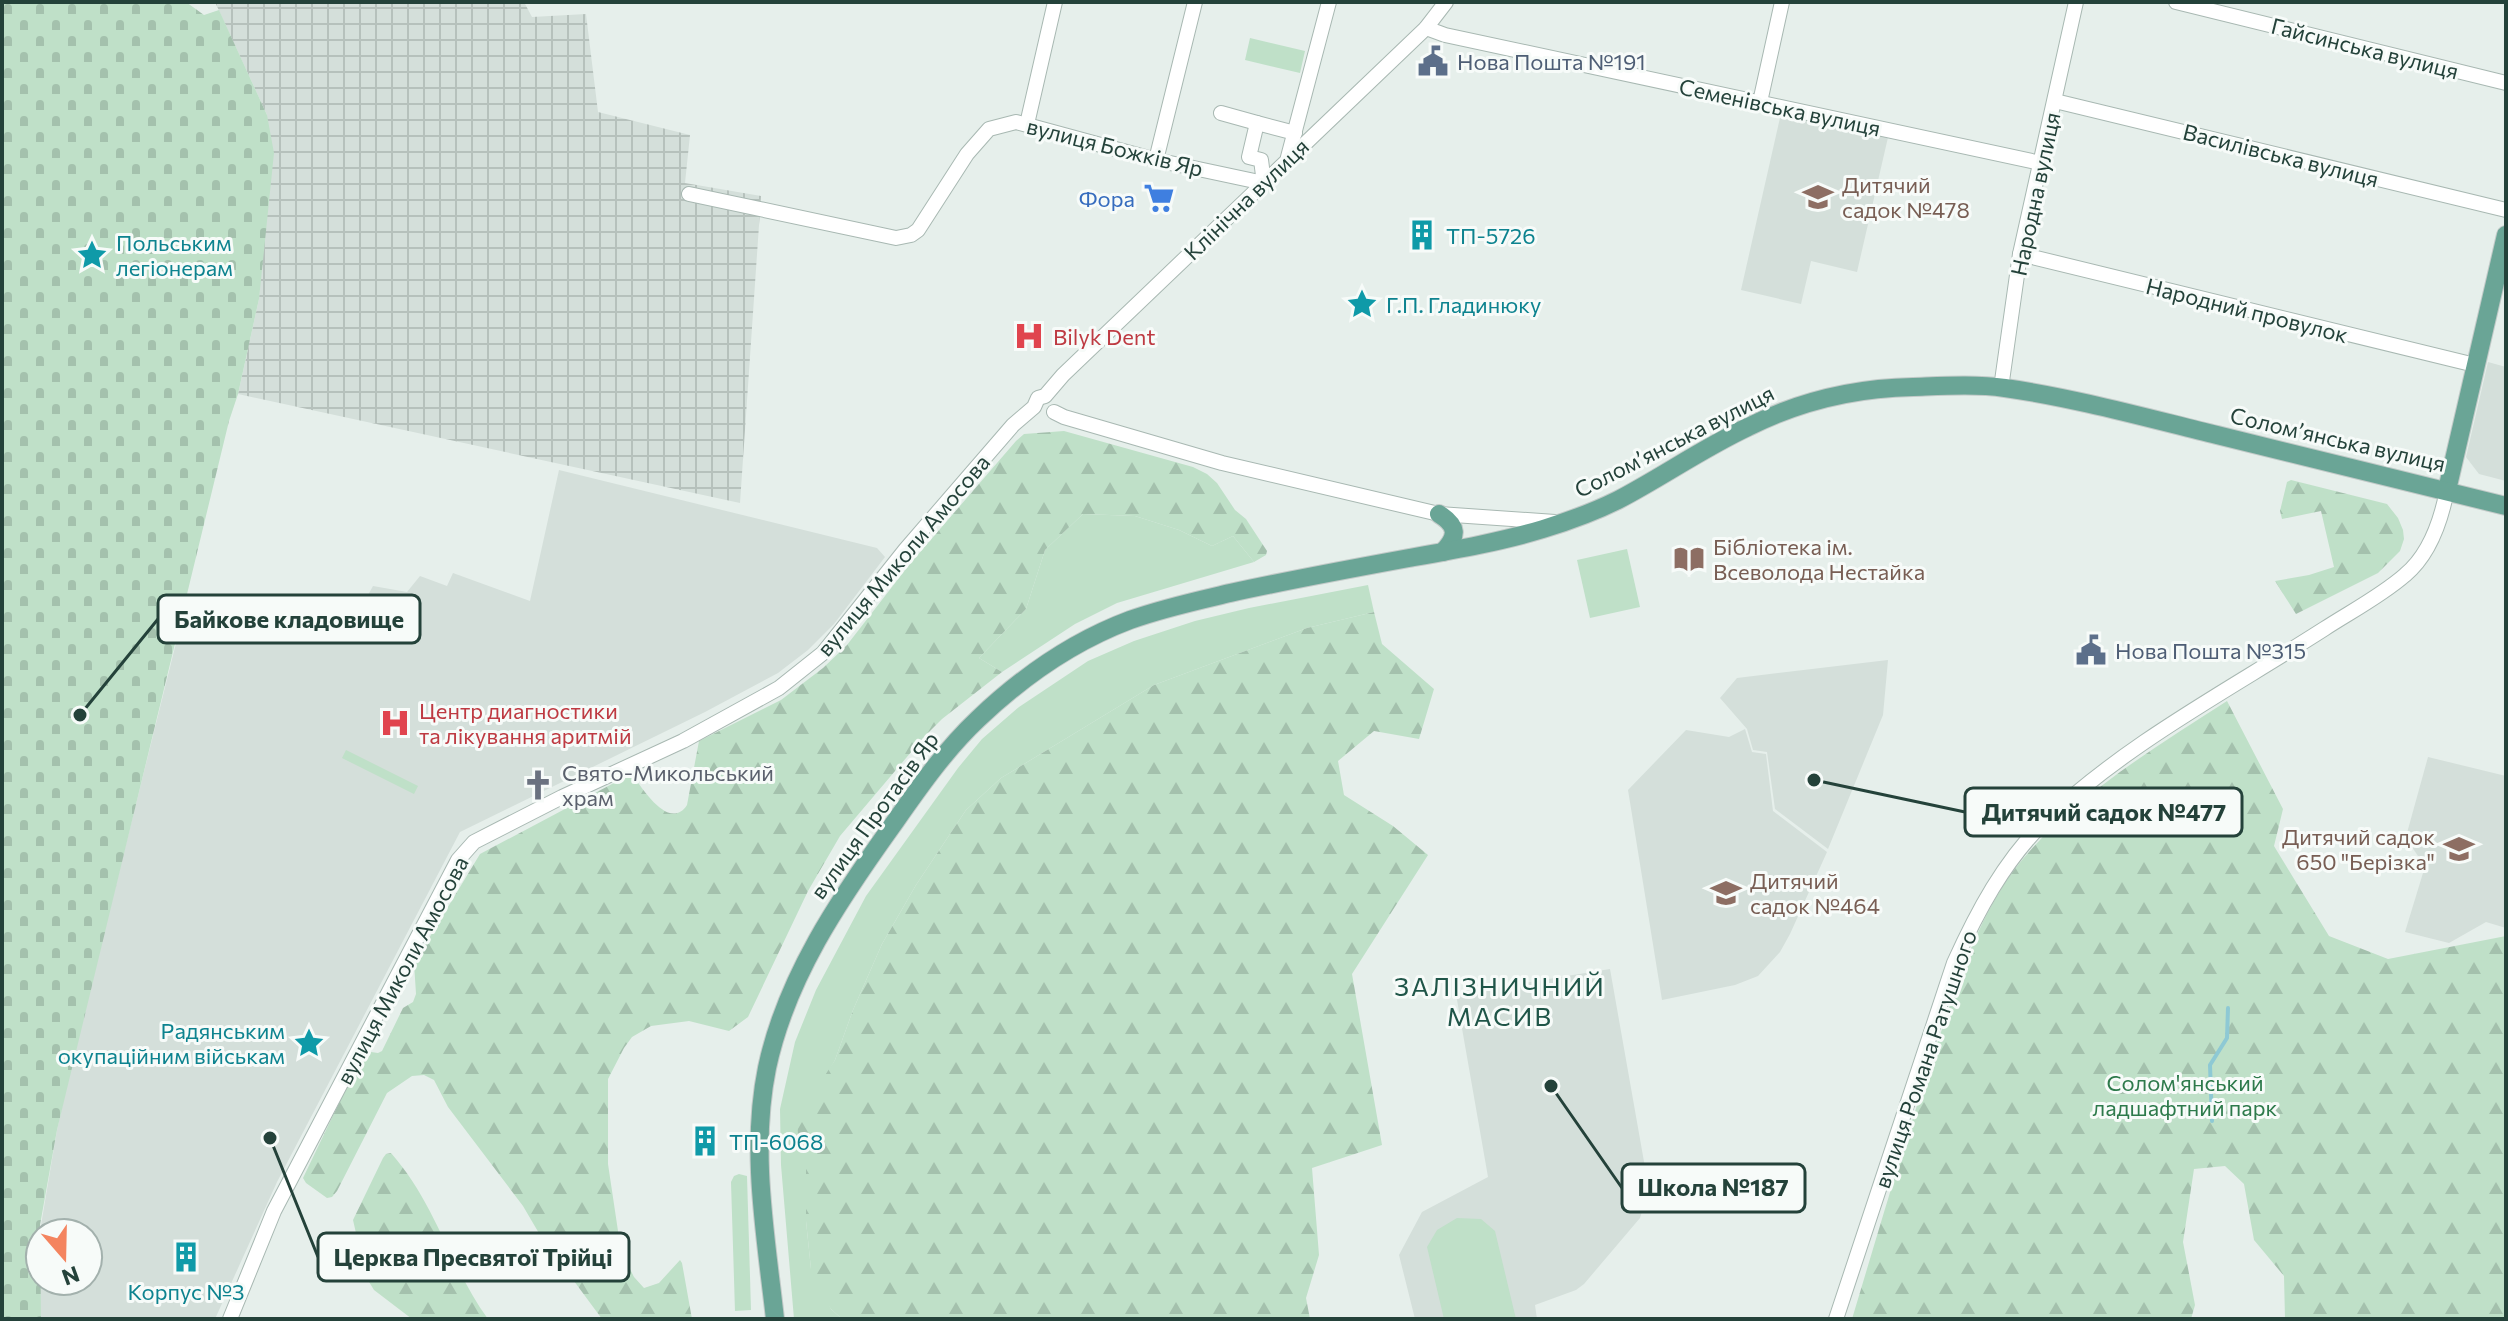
<svg xmlns="http://www.w3.org/2000/svg" width="2508" height="1321" font-family="Commissioner,sans-serif">
<style>
.built{fill:#d4dfda}
.industrial{fill:url(#industrial-grid)}
.green{fill:#bfe0c8}
.forest{fill:url(#forest-firs)}
.cemetery{fill:url(#cemetery-stones)}
.lines{fill:none;stroke-linecap:round;stroke-linejoin:round}
.stream{stroke:#8ec9d4;stroke-width:4}
.minor-casing{stroke:#a8b8b2;stroke-width:16}
.major-casing{stroke:#c2cac8;stroke-width:20}
.minor{stroke:#fff;stroke-width:14}
.major{stroke:#6aa596;stroke-width:18}
.labels{text-anchor:middle;dominant-baseline:central;stroke-width:6;stroke-linejoin:round;paint-order:stroke}
.street-label{font-size:22px;fill:#24423a;stroke:#f7fbf9}
.service-label{font-size:22px;fill:#4e5e75;stroke:#f7fbf9;text-anchor:start}
.education-label{font-size:22px;fill:#785e54;stroke:#f7fbf9;text-anchor:start}
.shop-label{font-size:22px;fill:#366cbe;stroke:#f7fbf9;text-anchor:end}
.culture-label{font-size:22px;fill:#0d838f;stroke:#f7fbf9;text-anchor:start}
.health-label{font-size:22px;fill:#be3a42;stroke:#f7fbf9;text-anchor:start}
.worship-label{font-size:22px;fill:#5b616d;stroke:#f7fbf9;text-anchor:start}
.park-label{font-size:22px;fill:#2d7a4b;stroke:#f7fbf9}
.quarter-label{font-size:26px;letter-spacing:2px;fill:#1f5548;stroke:#f7fbf9}
.leader{fill:none;stroke:#24423a;stroke-width:3}
.callout-dot{fill:#24423a;stroke:#f7fbf9;stroke-width:3}
.callout{fill:#f7fbf9;stroke:#24423a;stroke-width:3}
.callout-label{font-size:24px;text-anchor:middle;font-weight:bold;fill:#24423a}
</style>
<defs>
<pattern id="industrial-grid" width="8" height="8" patternUnits="userSpaceOnUse" patternTransform="scale(2)"><rect width="8" height="8" fill="#d4dfda"/><path d="M0 4h8M4 0v8" fill="none" stroke="#b6c1bc"/></pattern>
<pattern id="forest-firs" width="22" height="20" patternUnits="userSpaceOnUse" patternTransform="scale(2)"><rect width="22" height="20" fill="#bfe0c8"/><path d="M5 1l3.5 6h-7zM16 11l3.5 6h-7z" fill="#a4c1ad"/></pattern>
<pattern id="cemetery-stones" width="16" height="16" patternUnits="userSpaceOnUse" patternTransform="scale(2)"><rect width="16" height="16" fill="#bfe0c8"/><path d="M2 7V4a2 2 0 0 1 4 0v3zM10 15v-3a2 2 0 0 1 4 0v3z" fill="#a4c1ad"/></pattern>
</defs>
<rect width="100%" height="100%" fill="#e6efeb"/>
<g class="built">
<path d="M1782,109L1889,133L1857,272L1811,261L1801,304L1741,290Z"/>
<path d="M2488,362L2506,367V481L2479,474L2466,457Z"/>
<path d="M559,470L877,548L885,557L834,624L808,650L778,673L705,712L460,832L277,1182L215,1319H41L39,1294L40,1248V1281H88V1233H40L41,1225L57,1130L71,1065L185,607L303,630L311,611L329,616L358,613L373,586L407,592L420,576L447,586L453,573L530,601Z"/>
<path d="M1888,660L1883,715L1828,849L1775,809L1767,752L1753,750L1747,729L1720,698L1737,678Z"/>
<path d="M1745,729L1752,752L1766,754L1773,811L1827,852L1790,934L1780,952L1758,976L1735,985L1662,1000L1628,790L1686,730L1729,737Z"/>
<path d="M2428,757L2506,776V928L2486,922L2449,943L2405,932L2423,873L2418,856L2408,841L2407,833Z"/>
<path d="M1610,969L1649,1190L1640,1218L1584,1284L1576,1290L1535,1305L1537,1319H1415L1399,1255L1422,1212L1488,1177L1456,994Z"/>
</g>
<path class="industrial" d="M215,2H524L532,17L586,14L598,112L690,135L685,183L761,196L740,503L238,394L259,299L267,115Z"/>
<g class="green">
<path d="M1250,38L1305,51L1300,73L1245,60Z"/>
<path d="M1083,514L1135,516L1179,530L1212,546L1233,536L1254,562L1117,603L1075,624L1002,672L979,658L1026,609L1045,550Z"/>
<path d="M1627,549L1640,607L1590,618L1577,560Z"/>
<path d="M1368,585L1374,612L1307,628L1154,685L1001,778L966,810L916,885L882,944L853,1010L835,1060L822,1083L806,1135V1221L811,1269L831,1309L842,1319H794L781,1165L780,1109L795,1042L816,990L866,896L958,768L982,739L1019,707L1088,661L1134,641L1195,621L1249,608Z"/>
<path d="M346,750L418,786L414,794L342,758Z"/>
<path d="M739,1174L747,1176L751,1310L735,1311L731,1182L734,1176Z"/>
<path d="M1457,1218L1481,1219L1495,1231L1516,1319H1444L1427,1247L1437,1230Z"/>
</g>
<g class="forest">
<path d="M1064,431L1193,467L1207,474L1217,483L1235,510L1246,519L1267,551L1266,555L1254,562L1233,536L1212,546L1179,530L1135,516L1083,514L1045,550L1026,609L979,658L1002,672L942,719L923,738L840,836L808,891L748,1017L729,1031L689,1021L651,1026L632,1037L624,1048L608,1079V1164L621,1251L634,1277L644,1288L659,1283L680,1260L682,1263L692,1319H602L540,1235L523,1206L448,1107L434,1080L424,1075L412,1076L387,1093L337,1191L332,1197L327,1198L306,1183L303,1178L364,1051L378,1053L382,1051L403,1008L413,1002L416,994L414,963L480,854L627,776L634,777C644,791 670,831 687,805L699,741L781,700L823,668L847,645L909,565L1016,441L1024,434Z"/>
<path d="M2291,480L2387,504L2398,518L2403,530L2404,539L2400,551L2378,573L2296,614L2275,581L2309,575L2334,567L2321,511L2282,519L2280,511L2287,482Z"/>
<path d="M1374,612L1382,644L1434,689L1419,739L1374,731L1338,761L1344,795L1393,826L1428,855L1352,974L1382,1145L1312,1168L1319,1255L1306,1298L1310,1319H842L831,1309L808,1277L811,1269L806,1221V1135L798,1134L797,1121L801,1112L835,1060L853,1010L882,944L916,885L966,810L1001,778L1154,685L1307,628Z"/>
<path d="M2227,701L2283,809L2274,846L2329,936L2388,959L2506,936V1319H2285L2284,1276L2254,1240L2244,1184L2225,1166L2194,1169L2183,1242L2195,1305L2191,1319H1852C1880,1226 1907,1133 1938,1041C1958,982 1977,920 2014,870C2068,800 2154,748 2227,701Z"/>
<path d="M391,1153C436,1204 450,1267 488,1319H412L374,1290L366,1277L353,1220L383,1158L386,1154Z"/>
</g>
<path class="cemetery" d="M2,2H186L204,15L219,10L267,115L274,153L259,299L238,394L229,421L57,1130L40,1225L41,1319H2Z"/>
<g class="lines">
<path class="stream" d="M2212,1121L2210,1065L2227,1038L2228,1008"/>
<g class="minor-casing">
<g id="minor">
<path d="M2176,2L2506,83"/>
<path d="M1426,28L1445,35L2041,163"/>
<path d="M2055,101L2506,210"/>
<path d="M1760,102L1782,2"/>
<path d="M1257,123L1295,133"/>
<path d="M1027,124L1055,2"/>
<path d="M1288,157L1329,2"/>
<path d="M1156,160L1195,2"/>
<path d="M689,194L896,238L911,235L918,230L967,154L989,129L1016,122L1156,160L1264,183L1261,160L1249,157L1257,123L1221,113"/>
<path d="M2020,254L2475,365"/>
<path d="M2001,388L2020,254L2076,2"/>
<path d="M1054,412L1064,417L1222,463L1439,514L1555,522"/>
<path d="M230,1319L274,1211L458,860L474,842L562,797L683,741L779,688L823,653L905,550L1013,425L1034,407L1038,398L1045,396L1063,375L1426,28L1446,2"/>
<path d="M1836,1319L1954,963C1977,912 2004,861 2045,821C2127,743 2229,690 2324,629C2350,612 2381,596 2405,575C2429,555 2441,521 2447,490"/>
</g>
</g>
<g class="major-casing">
<g id="major">
<path d="M2447,490L2506,235"/>
<path d="M1439,514C1458,526 1458,536 1443,552"/>
<path d="M775,1319C766,1237 750,1151 767,1068C786,978 839,900 892,826C918,789 944,751 978,719C1021,678 1074,641 1130,620C1163,608 1196,601 1230,593C1289,580 1349,569 1409,558C1454,550 1500,542 1543,529C1569,521 1594,512 1618,500C1662,477 1703,448 1748,427C1800,401 1855,388 1913,387C1943,386 1975,384 2005,388C2075,398 2147,418 2217,435C2313,459 2410,482 2506,506"/>
</g>
</g>
<use href="#minor" class="minor"/>
<use href="#major" class="major"/>
</g>
<defs>
<g id="civic-bare" transform="scale(2.4)"><path d="M-.6-6.5H3V-4.5H.6V-3L4-1V1h2V6H-6V1h2V-1L-.6-3ZM-1.2 2.5V6h2.4V2.5Z" fill="#5c6f8a" stroke="#f7fbf9" stroke-width="2.5" paint-order="stroke"/></g>
<g id="school-bare" transform="scale(2.4)"><path d="M0-5L7-2L0 1L-7-2ZM-4 1L0 2.5L4 1V4Q0 6-4 4Z" fill="#8d6e63" stroke="#f7fbf9" stroke-width="2.5" paint-order="stroke"/></g>
<g id="supermarket-bare" transform="scale(2.4)"><path d="M-6-5.5h2.5l.6 2H6L4.5 2H-2.5L-4.4-4H-6ZM-1.5 3.2a1.3 1.3 0 1 0 .1 0ZM3 3.2a1.3 1.3 0 1 0 .1 0Z" fill="#3f7fe0" stroke="#f7fbf9" stroke-width="2.5" paint-order="stroke"/></g>
<g id="building-bare" transform="scale(2.4)"><path d="M-4-6H4V6H1V3H-1V6H-4ZM-2.5-4.3h1.7v1.8h-1.7ZM.8-4.3h1.7v1.8H.8ZM-2.5-1h1.7V.8h-1.7ZM.8-1h1.7V.8H.8Z" fill="#0f9aa8" stroke="#f7fbf9" stroke-width="2.5" paint-order="stroke"/></g>
<g id="sight-bare" transform="scale(2.4)"><path d="M0-6L1.8-2.2L6-1.7L2.9 1.2L3.7 5.4L0 3.3L-3.7 5.4L-2.9 1.2L-6-1.7L-1.8-2.2Z" fill="#0f9aa8" stroke="#f7fbf9" stroke-width="2.5" paint-order="stroke"/></g>
<g id="hospital-bare" transform="scale(2.4)"><path d="M-5-5h3v3.5h4V-5h3V5h-3V1.5h-4V5h-3Z" fill="#e0444e" stroke="#f7fbf9" stroke-width="2.5" paint-order="stroke"/></g>
<g id="library-bare" transform="scale(2.4)"><path d="M-6-4Q-3-5.5-.7-3.5V5Q-3 3-6 4ZM6-4Q3-5.5 .7-3.5V5Q3 3 6 4Z" fill="#8d6e63" stroke="#f7fbf9" stroke-width="2.5" paint-order="stroke"/></g>
<g id="church-bare" transform="scale(2.4)"><path d="M-1.2-6h2.4v3.5h3.3v2.4h-3.3V6h-2.4V-.1h-3.3v-2.4h3.3Z" fill="#6b7280" stroke="#f7fbf9" stroke-width="2.5" paint-order="stroke"/></g>
</defs>
<g fill-rule="evenodd">
<use href="#civic-bare" x="1433" y="61"/>
<use href="#school-bare" x="1818" y="197"/>
<use href="#supermarket-bare" x="1159" y="198"/>
<use href="#building-bare" x="1422" y="235"/>
<use href="#sight-bare" x="92" y="255"/>
<use href="#sight-bare" x="1362" y="304"/>
<use href="#hospital-bare" x="1029" y="336"/>
<use href="#library-bare" x="1689" y="559"/>
<use href="#civic-bare" x="2091" y="650"/>
<use href="#hospital-bare" x="395" y="723"/>
<use href="#church-bare" x="538" y="785"/>
<use href="#school-bare" x="2459" y="849"/>
<use href="#school-bare" x="1726" y="893"/>
<use href="#sight-bare" x="309" y="1043"/>
<use href="#building-bare" x="705" y="1141"/>
<use href="#building-bare" x="186" y="1257"/>
</g>
<g class="labels">
<g class="street-label">
<text transform="translate(2365 48) rotate(14)">Гайсинська вулиця</text>
<text transform="translate(1780 107) rotate(12)">Семенівська вулиця</text>
<text transform="translate(1115 147) rotate(14)">вулиця Божків Яр</text>
<text transform="translate(2281 155) rotate(14)">Василівська вулиця</text>
<text transform="translate(2035 194) rotate(-78)">Народна вулиця</text>
<text transform="translate(1246 199) rotate(-44)">Клінічна вулиця</text>
<text transform="translate(2247 310) rotate(14)">Народний провулок</text>
<text transform="translate(2338 439) rotate(13)">Соломʼянська вулиця</text>
<text transform="translate(1674 441) rotate(-27)">Соломʼянська вулиця</text>
<text transform="translate(903 555) rotate(-50)">вулиця Миколи Амосова</text>
<text transform="translate(874 815) rotate(-54)">вулиця Протасів Яр</text>
<text transform="translate(402 970) rotate(-62)">вулиця Миколи Амосова</text>
<text transform="translate(1925 1059) rotate(-71)">вулиця Романа Ратушного</text>
</g>
<g class="service-label">
<text x="1457" y="61">Нова Пошта №191</text>
<text x="2115" y="650">Нова Пошта №315</text>
</g>
<g class="education-label">
<text x="1842" y="184">Дитячий<tspan x="1842" dy="25">садок №478</tspan></text>
<text x="1713" y="546">Бібліотека ім.<tspan x="1713" dy="25">Всеволода Нестайка</tspan></text>
<text x="2435" y="836" text-anchor="end">Дитячий садок<tspan x="2435" dy="25">650 "Берізка"</tspan></text>
<text x="1750" y="880">Дитячий<tspan x="1750" dy="25">садок №464</tspan></text>
</g>
<g class="shop-label">
<text x="1135" y="198">Фора</text>
</g>
<g class="culture-label">
<text x="1446" y="235">ТП-5726</text>
<text x="116" y="242">Польським<tspan x="116" dy="25">легіонерам</tspan></text>
<text x="1386" y="304">Г.П. Гладинюку</text>
<text x="285" y="1030" text-anchor="end">Радянським<tspan x="285" dy="25">окупаційним військам</tspan></text>
<text x="729" y="1141">ТП-6068</text>
<text x="186" y="1291" text-anchor="middle">Корпус №3</text>
</g>
<g class="health-label">
<text x="1053" y="336">Bilyk Dent</text>
<text x="419" y="710">Центр диагностики<tspan x="419" dy="25">та лікування аритмій</tspan></text>
</g>
<g class="worship-label">
<text x="562" y="772">Свято-Микольський<tspan x="562" dy="25">храм</tspan></text>
</g>
<g class="park-label">
<text x="2185" y="1082">Солом'янський<tspan x="2185" dy="25">ладшафтний парк</tspan></text>
</g>
<g class="quarter-label">
<text x="1500" y="985">ЗАЛІЗНИЧНИЙ<tspan x="1500" dy="30">МАСИВ</tspan></text>
</g>
</g>
<path class="leader" d="M80 715L158 619M1814 780L1965 812M1551 1086L1622 1188M270 1138L318 1257"/>
<g class="callout-dot">
<circle cx="80" cy="715" r="8"/>
<circle cx="1814" cy="780" r="8"/>
<circle cx="1551" cy="1086" r="8"/>
<circle cx="270" cy="1138" r="8"/>
</g>
<g class="callout">
<rect x="158" y="595" width="262" height="48" rx="8"/>
<rect x="1965" y="788" width="277" height="48" rx="8"/>
<rect x="1622" y="1164" width="183" height="48" rx="8"/>
<rect x="318" y="1233" width="311" height="48" rx="8"/>
</g>
<g class="callout-label">
<text x="289" y="628">Байкове кладовище</text>
<text x="2104" y="821">Дитячий садок №477</text>
<text x="1713" y="1196">Школа №187</text>
<text x="473" y="1266">Церква Пресвятої Трійці</text>
</g>
<rect width="2508" height="1321" fill="none" stroke="#24423a" stroke-width="8"/>
<g transform="translate(64 1257) rotate(160)"><circle r="38" fill="#f7fbf9" stroke="#a3b1ad" stroke-width="2"/>
<path d="M0-6L14 30L0 20L-14 30Z" fill="#f4845f"/>
<text y="-12" font-size="22" font-weight="bold" text-anchor="middle" fill="#24423a">N</text>
</g>
</svg>
